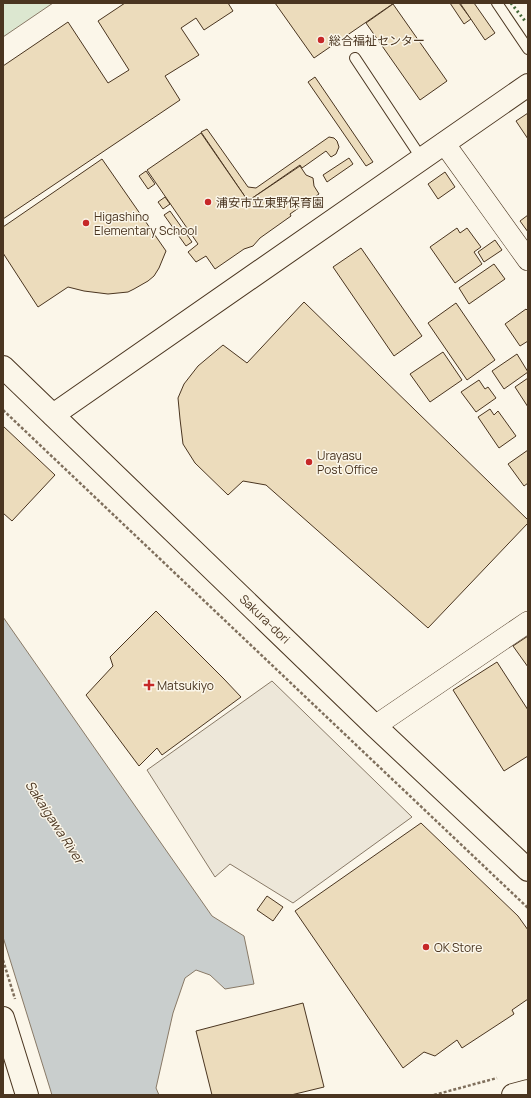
<svg xmlns="http://www.w3.org/2000/svg" width="531" height="1098" font-family="Manrope,'Noto Sans JP',sans-serif">
<style>
.green{fill:#dce7d0;stroke:#887966}
.parking{fill:#ede7d9;stroke:#887966}
.water{fill:#c9cecd;stroke:#887966}
.building{fill:#ecdcbc;stroke:#4a3520}
.lines{fill:none;stroke-linecap:round;stroke-linejoin:round}
.lane-casing{stroke:#4a3520;stroke-width:12}
.street-casing{stroke:#4a3520;stroke-width:22}
.secondary-casing{stroke:#4a3520;stroke-width:24}
.path{stroke:#7f6f5c;stroke-width:2.5;stroke-dasharray:3 2;stroke-linecap:butt}
.lane{stroke:#fbf6e9;stroke-width:10}
.street{stroke:#fbf6e9;stroke-width:21}
.secondary{stroke:#fbf6e9;stroke-width:22}
.hedge{stroke:#436837;stroke-width:3;stroke-dasharray:2 3;stroke-linecap:butt}
.poi-dot{fill:#c62828;stroke:#fbf6e9;stroke-width:1.5}
.labels{text-anchor:middle;dominant-baseline:central;stroke-width:3;stroke-linejoin:round;paint-order:stroke}
.poi-label{font-size:12px;fill:#4a3520;stroke:#fbf6e9;text-anchor:start}
.street-label{font-size:12px;fill:#4a3520;stroke:#fbf6e9}
.water-label{font-size:13px;font-style:italic;fill:#4a3520;stroke:#fbf6e9}
</style>
<rect width="100%" height="100%" fill="#fbf6e9"/>
<path class="green" d="M3,3H53L3,37Z"/>
<path class="parking" d="M272,681L412,817L293,903L230,864L215,877L147,770Z"/>
<path class="water" d="M3,617L212,916L244,936L254,984L225,989L210,975L196,970L185,978L173,1013L156,1088L159,1095H52L3,937Z"/>
<g class="building">
<path d="M125,3H228L233,11L204,30L196,18L181,28L199,55L165,76L180,100L3,219V66L68,22L108,83L129,70L98,21Z"/>
<path d="M275,3H394L314,58Z"/>
<path d="M450,3H459L471,19L464,24Z"/>
<path d="M460,3H474L495,33L485,40Z"/>
<path d="M393,4L447,81L420,100L366,23Z"/>
<path d="M315,77L373,162L366,166L308,82Z"/>
<path d="M528,113V139L516,121Z"/>
<path d="M207,129L248,187L256,188L329,137L334,138L337,141L339,147L336,154L331,157L326,151L302,168L300,165L248,201L201,132Z"/>
<path d="M201,133L248,201L300,166L306,175L313,178L314,186L319,194L290,214L291,216L260,238L253,246L244,249L215,269L206,256L196,262L188,252L198,244L147,170Z"/>
<path d="M349,158L353,164L327,182L323,175Z"/>
<path d="M102,159L166,251L159,268L154,276L148,281L134,289L128,292L108,294L84,291L68,287L38,307L3,253V227Z"/>
<path d="M146,171L155,184L148,189L139,176Z"/>
<path d="M445,172L455,187L438,199L428,184Z"/>
<path d="M165,197L170,204L163,209L158,202Z"/>
<path d="M170,211L192,242L186,246L164,215Z"/>
<path d="M528,215V232L520,221Z"/>
<path d="M457,228L460,233L467,228L481,247L474,252L482,264L455,283L430,247Z"/>
<path d="M495,240L502,250L484,262L478,252Z"/>
<path d="M361,248L422,336L394,356L333,267Z"/>
<path d="M494,264L505,279L469,304L459,288Z"/>
<path d="M304,302L528,520V523L428,628L266,485L243,481L228,495L195,463L183,444L180,419L178,398L184,384L198,366L223,345L247,363Z"/>
<path d="M456,303L495,360L467,380L428,323Z"/>
<path d="M526,309L528,311V341L520,346L505,324Z"/>
<path d="M443,352L462,380L430,402L410,374Z"/>
<path d="M517,354L528,372L504,389L492,371Z"/>
<path d="M528,378V407L515,387Z"/>
<path d="M479,380L485,389L488,387L496,398L476,412L461,392Z"/>
<path d="M490,409L494,415L498,411L516,436L499,448L478,417Z"/>
<path d="M3,426L55,475L12,521L3,513Z"/>
<path d="M528,450V483L524,486L508,464Z"/>
<path d="M156,611L224,679L241,697L162,755L157,748L139,766L86,695L113,666L110,657Z"/>
<path d="M528,636V667L513,646Z"/>
<path d="M497,662L528,710V756L504,771L453,690Z"/>
<path d="M421,823L518,916L528,930V999L512,1010L514,1014L462,1048L457,1040L435,1056L424,1052L403,1068L295,911Z"/>
<path d="M267,896L283,907L273,921L257,910Z"/>
<path d="M303,1003L324,1087L291,1095H212L196,1031Z"/>
</g>
<g class="lines">
<g class="lane-casing">
<g id="lane">
<path d="M497,3L528,49"/>
<path d="M355,58L422,159"/>
</g>
</g>
<g class="street-casing">
<g id="street">
<path d="M444,143L528,260"/>
<path d="M375,726L528,622"/>
</g>
</g>
<g class="secondary-casing">
<g id="secondary">
<path d="M3,367L375,726L528,870"/>
<path d="M53,415L528,85"/>
<path d="M3,1018L27,1095"/>
<path d="M513,1095L528,1091"/>
</g>
</g>
<g class="path">
<path d="M3,410L528,908"/>
<path d="M3,960L15,999"/>
<path d="M434,1095L497,1078"/>
</g>
<use href="#lane" class="lane"/>
<use href="#street" class="street"/>
<use href="#secondary" class="secondary"/>
<path class="hedge" d="M511,3L525,21"/>
</g>
<g class="poi-dot">
<circle cx="321" cy="40" r="4"/>
<circle cx="208" cy="202" r="4"/>
<circle cx="86" cy="223" r="4"/>
<circle cx="309" cy="462" r="4"/>
<path d="M147 679h4v4h4v4h-4v4h-4v-4h-4v-4h4z"/>
<circle cx="426" cy="947" r="4"/>
</g>
<g class="labels">
<g class="poi-label">
<text x="329" y="40">総合福祉センター</text>
<text x="216" y="202">浦安市立東野保育園</text>
<text x="94" y="216">Higashino<tspan x="94" dy="14">Elementary School</tspan></text>
<text x="317" y="455">Urayasu<tspan x="317" dy="14">Post Office</tspan></text>
<text x="157" y="685">Matsukiyo</text>
<text x="434" y="947">OK Store</text>
</g>
<g class="street-label">
<text transform="translate(265 619) rotate(44)">Sakura-dori</text>
</g>
<g class="water-label">
<text transform="translate(55 822) rotate(57)">Sakaigawa River</text>
</g>
</g>
<rect width="531" height="1098" fill="none" stroke="#4a3520" stroke-width="8"/>
</svg>
